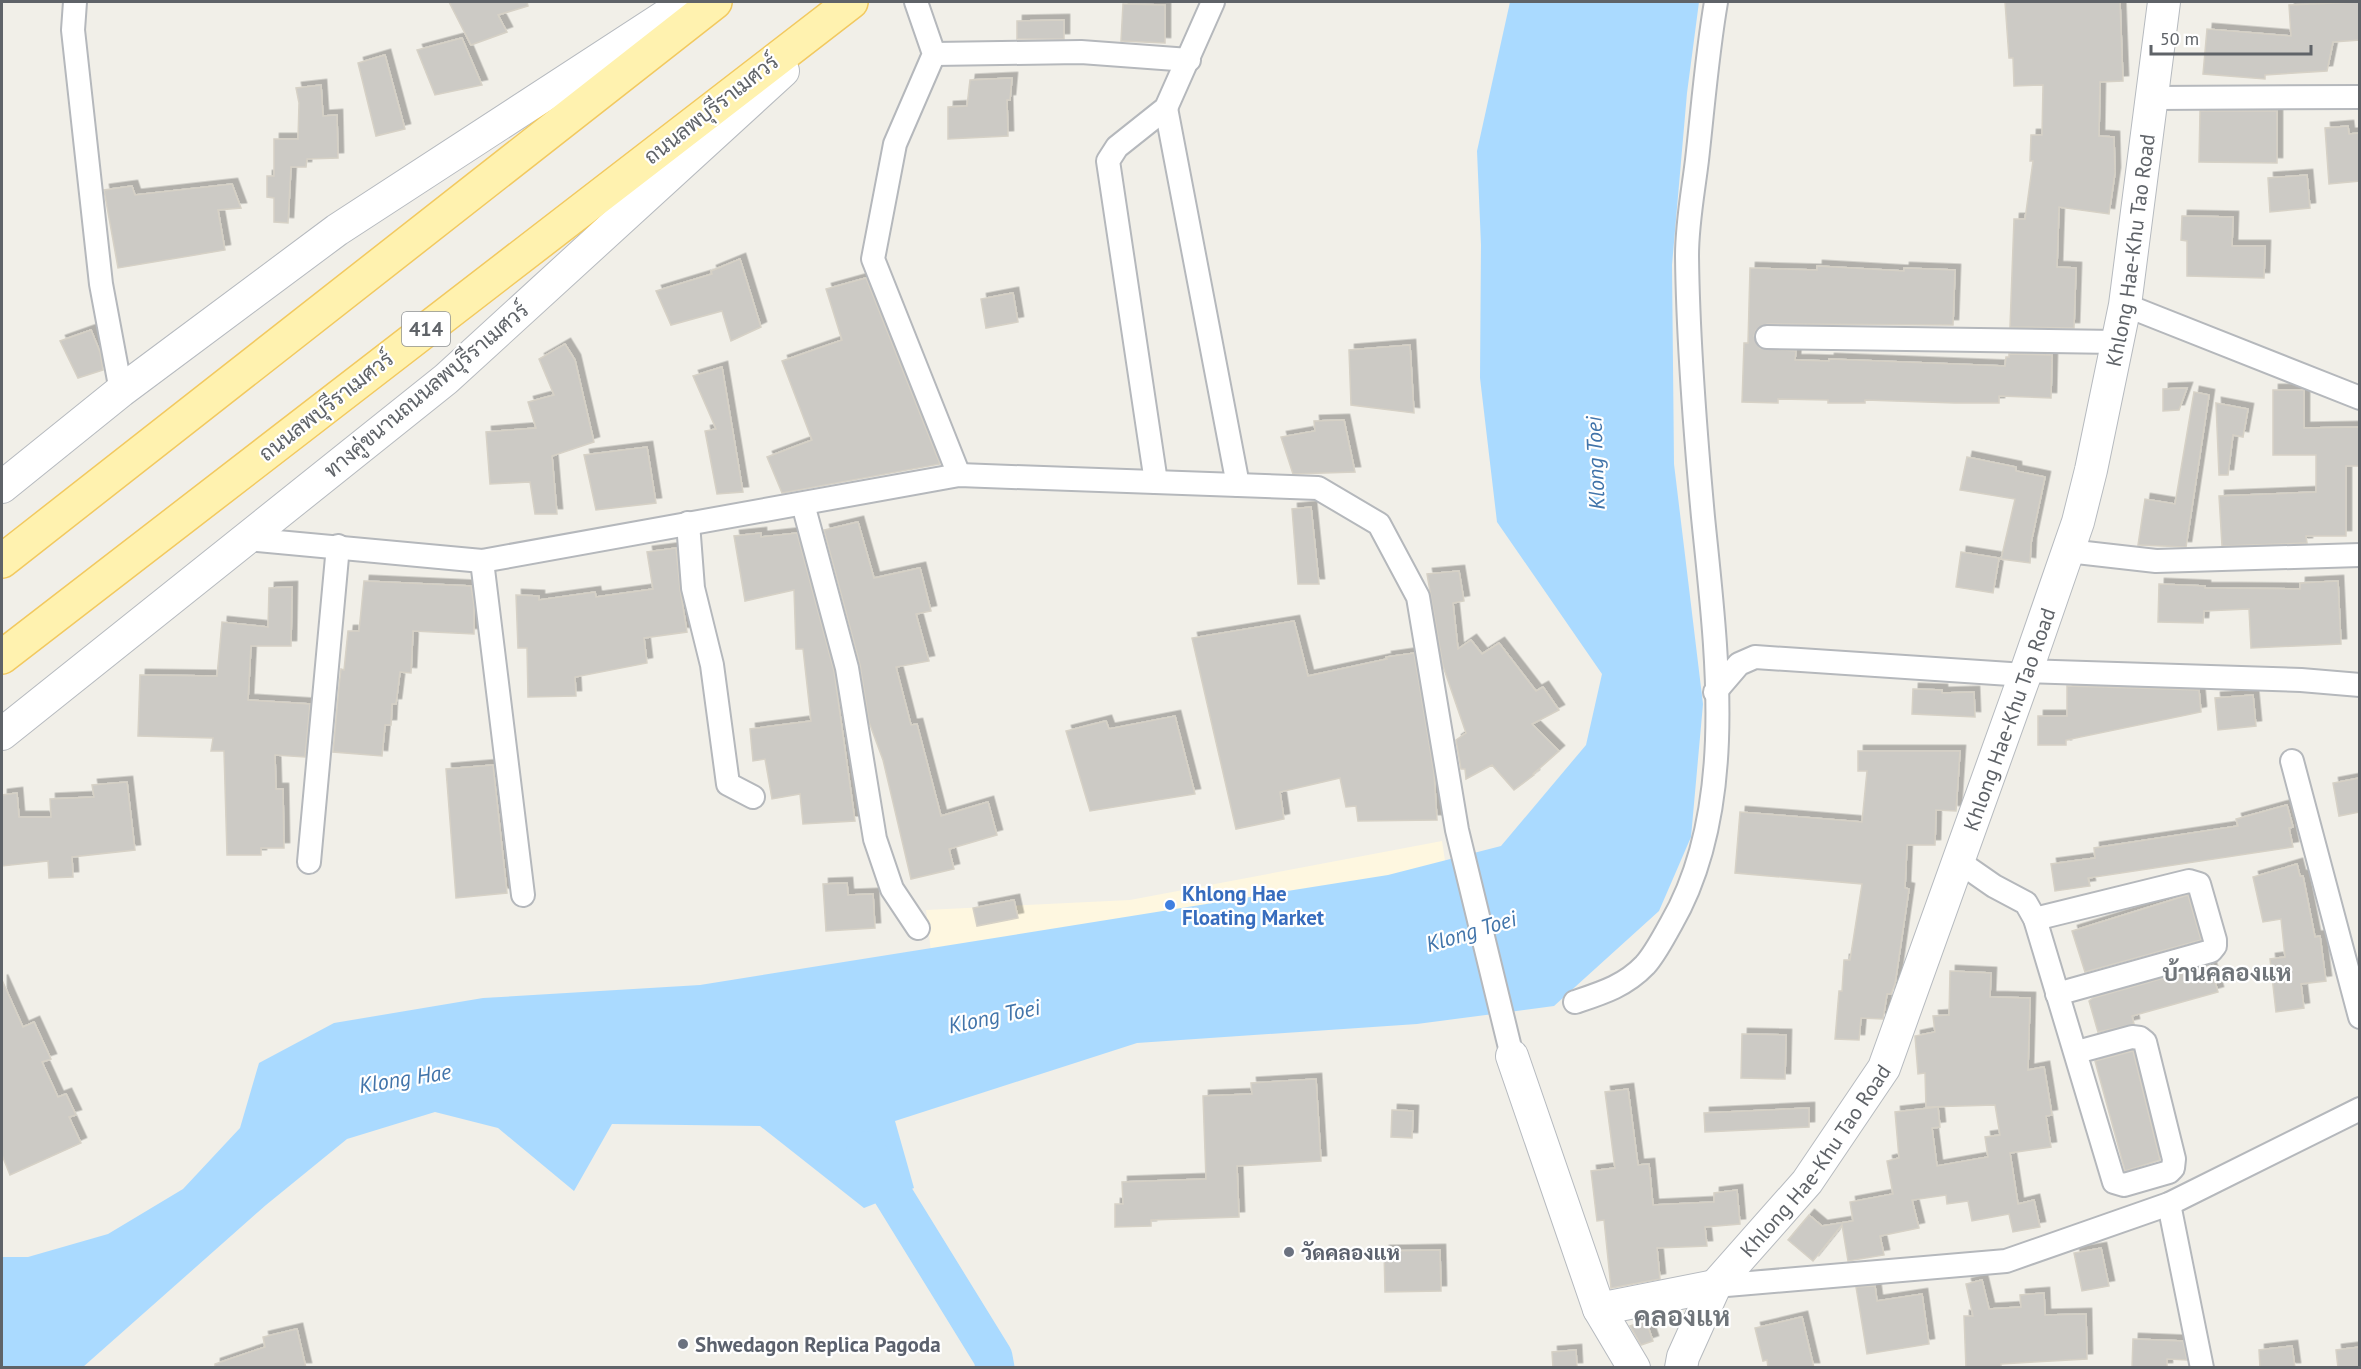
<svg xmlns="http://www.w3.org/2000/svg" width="2361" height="1369" font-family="'PT Sans',Sarabun,sans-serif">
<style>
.commercial{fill:#fef7e0}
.water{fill:#aadaff}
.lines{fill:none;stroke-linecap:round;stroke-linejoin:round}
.river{stroke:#aadaff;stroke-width:39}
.building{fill:#cccac5;stroke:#d6d1c6;stroke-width:1.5;filter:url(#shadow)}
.street-casing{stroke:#b5b8bc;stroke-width:26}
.secondary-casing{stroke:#b6babf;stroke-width:34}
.primary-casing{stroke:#f2c960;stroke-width:36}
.street{stroke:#fff;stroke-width:22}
.secondary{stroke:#fff;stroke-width:32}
.primary{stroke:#fff2af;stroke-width:33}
.shop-dot{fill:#3f7fe0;stroke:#fff;stroke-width:2}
.worship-dot{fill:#6b7280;stroke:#fff;stroke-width:2}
.labels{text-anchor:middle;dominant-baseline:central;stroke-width:4.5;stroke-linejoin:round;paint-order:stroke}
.shield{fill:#fff;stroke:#8f9295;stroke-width:1.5}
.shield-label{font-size:20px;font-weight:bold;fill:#5f6368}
.street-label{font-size:21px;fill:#5f6368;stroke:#fff}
.shop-label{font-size:21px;font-weight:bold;fill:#366cbe;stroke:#fff;text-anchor:start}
.worship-label{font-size:21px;font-weight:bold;fill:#5b616d;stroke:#fff;text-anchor:start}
.water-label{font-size:22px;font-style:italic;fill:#4174aa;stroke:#fff}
.quarter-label{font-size:24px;font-weight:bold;fill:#70757a;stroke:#fff}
.district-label{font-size:27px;font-weight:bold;fill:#70757a;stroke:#fff}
</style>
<defs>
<filter id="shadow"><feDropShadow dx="5.5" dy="-5.5" stdDeviation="0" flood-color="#0004"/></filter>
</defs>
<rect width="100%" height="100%" fill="#f1efe8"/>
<path class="commercial" d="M1442,841L1448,880L932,960L926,910L1130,900Z"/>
<path class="water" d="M1510,2H1699L1687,93L1672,265L1674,464L1703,704L1691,837L1659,911L1554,1006L1417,1024L1137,1043L895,1121L914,1188L864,1208L760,1126L612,1124L574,1191L498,1128L435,1112L347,1139L266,1205L83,1367H2V1257H28L108,1234L183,1189L240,1128L259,1063L334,1023L483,998L700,985L1388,875L1501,846L1586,745L1602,674L1497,522L1480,378L1481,245L1477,151Z"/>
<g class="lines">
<path class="river" d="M866,1151L993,1357L995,1368"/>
</g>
<g class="building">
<path d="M449,2H527L528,6L498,15L507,32L471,45Z"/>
<path d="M2005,2H2120L2123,81L2100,82L2099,136L2114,137L2115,173L2109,214L2059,207L2057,267L2076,268L2074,328L2010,327L2014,219H2025L2033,161H2030L2031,135H2042L2043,85L2014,86L2013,58H2009Z"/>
<path d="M2360,2V40L2333,42L2327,71L2265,75V79L2203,74L2207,29L2291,36L2289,5Z"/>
<path d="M1123,4L1165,5V43L1121,41Z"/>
<path d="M1064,20V39H1017V21Z"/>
<path d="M462,38L482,85L435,95L417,50Z"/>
<path d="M385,55L405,129L376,136L358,63Z"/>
<path d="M1012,78L1010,100H1007L1008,136L948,139V107L967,106L970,80Z"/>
<path d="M321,85L323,116L337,115L338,158L307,159L306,167H291L288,223L274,222V198L267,197V176H274V139H298L299,103L296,88Z"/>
<path d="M2200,111H2277V163L2199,162Z"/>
<path d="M2348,126L2349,134L2360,133V181L2329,184L2325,128Z"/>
<path d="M2307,175L2310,208L2270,212L2268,178Z"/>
<path d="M232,184L241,208L218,210L225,250L118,268L104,190L132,186L135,195Z"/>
<path d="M2182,216L2233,217L2232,246H2265L2264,278L2187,276V241L2181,240Z"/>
<path d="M740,259L761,327L731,341L722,311L671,325L656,291L712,274L711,271Z"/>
<path d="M1817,266L1904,271V268L1955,270L1953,325L1767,324L1756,330L1754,336L1760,348L1796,351L1795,360L1829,361V359L2005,366L2006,357H2009V354L2052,355L2051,398L1999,396V403H1955L1865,400V403H1828V400L1778,399V403L1742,402L1744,343H1748L1750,268L1817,270Z"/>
<path d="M866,278L940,464L782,493L767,457L812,440L782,361L842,340L826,289Z"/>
<path d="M1013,293L1018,322L986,328L981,299Z"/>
<path d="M91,330L100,352L103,370L78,378L60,341Z"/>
<path d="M565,344L575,360L594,442L552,456L557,514H535L530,482L490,484L486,432L536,428L528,402L554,395L539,359Z"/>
<path d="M1410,345L1414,413L1351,405L1349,350Z"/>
<path d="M722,367L743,492L717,494L705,431L716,429L693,376Z"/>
<path d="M2187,388L2179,410L2163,411V389Z"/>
<path d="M2273,390H2304V428L2360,427V466H2346V536H2306L2307,543L2222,546L2219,496L2316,492V455H2273Z"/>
<path d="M2194,392L2209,395L2186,547L2138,545L2145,499L2175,504Z"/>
<path d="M2216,403L2248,409L2243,437L2233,435L2228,475H2219Z"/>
<path d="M1344,420L1355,472L1293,474L1281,437L1315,431L1314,421Z"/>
<path d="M647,447L656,503L596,510L584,455Z"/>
<path d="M1967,457L2016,467V471L2045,477L2031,543L2030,563L2001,559L2015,499L1960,490Z"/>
<path d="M1311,507L1319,584H1298L1292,509Z"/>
<path d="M858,522L874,578L920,568L931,611L916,614L929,661L896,667L911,725L917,724L941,816L988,802L997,835L949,849L954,869L911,879L883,760L869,722L860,665L824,530Z"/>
<path d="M761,533V537L797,533L834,671L855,821L803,824L800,794L772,799L765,759L753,761L750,729L811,721L803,649H796L794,590L745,601L734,536Z"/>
<path d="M676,548L680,589L687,632L644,638L647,663L575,677L576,696L528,697L527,648H518L516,595L539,596V600L595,592L596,597L653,589L647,552Z"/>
<path d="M1961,552L1999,558L1993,593L1956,587Z"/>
<path d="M1459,571L1464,601L1453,603L1458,649L1471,640L1482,654L1499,643L1536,691L1543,687L1559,710L1532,724L1559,751L1533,774L1534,775L1514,790L1492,765L1466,779L1465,769H1461L1456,740L1466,733L1443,666L1427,574Z"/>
<path d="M364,581L471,586L474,605V634L413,631L411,673L400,672L396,704H392L391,725H385L382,756L333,752L339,687L341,669L344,670L348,631H359Z"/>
<path d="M2338,581L2341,644L2251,648L2249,609L2204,611L2203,623L2158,622L2159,584L2205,586V588L2300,589V583Z"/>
<path d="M292,587L291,646H251L248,700L310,704L305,757L275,755L276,789H283L284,848H261V855H227L224,751H211L213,738L138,736L140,675L217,676L222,622L268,627L269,588Z"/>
<path d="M1294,621L1308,676L1387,659L1386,657L1414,653L1434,773L1437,820L1358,821L1356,806L1346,807L1340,778L1280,792L1284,819L1236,829L1192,638Z"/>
<path d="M2067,686L2199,690L2201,712L2066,740V745H2038V716H2067Z"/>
<path d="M1913,689L1942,690V693L1974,692L1975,717L1912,714Z"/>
<path d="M2253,695L2256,726L2218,730L2215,698Z"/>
<path d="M1175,716L1195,794L1090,811L1066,731L1106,721L1109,729Z"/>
<path d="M1858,751H1960L1956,811L1936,810L1935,845H1907L1905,888L1909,889L1895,984L1891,994H1887L1883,1019L1861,1018L1859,1040L1835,1039L1839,991H1842L1844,960H1850L1862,884L1735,873L1740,812L1862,822L1867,771H1858Z"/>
<path d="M493,765L507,893L456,898L446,769Z"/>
<path d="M2360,778V812L2339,816L2333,783Z"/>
<path d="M127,782L135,850L72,857L73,877L49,878L48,861L2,866V795L17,793L19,817H51L50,799L94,797L92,785Z"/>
<path d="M2287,805L2293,827L2289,828L2293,847L2088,878L2090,886L2055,891L2051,864L2095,858L2094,848L2238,826L2236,819Z"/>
<path d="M2297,864L2300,876H2303L2315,937L2320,936L2326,981L2301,984L2304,1008L2276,1012L2270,959L2285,957L2281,919L2263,922L2253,877Z"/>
<path d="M847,883L848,895L873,894L875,928L826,931L823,884Z"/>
<path d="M2188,895L2201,940L2085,972L2072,931Z"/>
<path d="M1014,900L1018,918L977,926L973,908Z"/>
<path d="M2210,965L2218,992L2132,1016L2134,1024L2098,1032L2089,1001L2093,998Z"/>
<path d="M1950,971L1991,973L1990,997L2030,998L2028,1070L2044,1067L2052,1115L2046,1116L2051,1147L2010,1153L2018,1204L2034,1200L2040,1227L2013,1232L2009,1214L1972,1221L1968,1201L1947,1204L1946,1195L1912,1200L1919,1228L1880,1236L1884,1255L1848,1261L1842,1225L1813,1261L1788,1240L1809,1215L1822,1226L1853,1221L1850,1202L1893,1194L1887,1161L1899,1158L1895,1112L1938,1107L1940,1127L1932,1128L1937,1166L1988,1157L1985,1137L2000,1135L1995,1105L1926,1107L1925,1073L1918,1074L1915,1036L1935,1032L1933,1016L1949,1015Z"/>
<path d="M2,980L23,1027L34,1022L51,1059L42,1062L58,1097L66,1094L76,1115L69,1117L81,1143L10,1175L2,1155Z"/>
<path d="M1742,1034L1786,1035L1785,1079L1741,1078Z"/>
<path d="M2133,1051L2160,1160L2125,1171L2095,1061Z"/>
<path d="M1316,1079L1321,1161L1237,1166L1239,1217L1151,1220V1226L1115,1227V1204H1123L1122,1182L1206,1179L1203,1096L1252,1094L1251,1083Z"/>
<path d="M1628,1089L1638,1165L1649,1164L1653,1205L1714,1202V1193L1737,1190L1740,1224L1705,1227L1707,1246L1657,1248L1660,1279L1611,1288L1604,1220L1597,1221L1591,1171L1615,1168L1605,1092Z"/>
<path d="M1809,1108V1127L1705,1132L1704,1113Z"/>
<path d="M1392,1110L1413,1111L1412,1138L1391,1137Z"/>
<path d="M2101,1248L2109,1286L2082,1291L2074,1253Z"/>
<path d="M1440,1250L1441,1291L1385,1292L1384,1251Z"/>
<path d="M1982,1280L1989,1309L2021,1307L2020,1295L2044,1293L2045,1315L2086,1314L2087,1359L2001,1364V1368H1966L1964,1316H1973L1966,1284Z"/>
<path d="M1875,1286L1877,1301L1922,1294L1929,1344L1867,1354L1856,1287Z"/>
<path d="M1802,1317L1814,1368H1768L1767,1360L1763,1361L1755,1328Z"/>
<path d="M1646,1321L1653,1341L1641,1345L1630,1326Z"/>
<path d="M297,1329L306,1368H215V1364L265,1347L263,1337Z"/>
<path d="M2133,1339L2183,1341L2187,1360L2167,1359V1368H2132Z"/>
<path d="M2292,1346L2295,1368H2260L2259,1350Z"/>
<path d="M2360,1347V1368H2338L2336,1350Z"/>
<path d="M1576,1350L1577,1368H1553L1552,1352Z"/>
</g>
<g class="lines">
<g class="street-casing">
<g id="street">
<path d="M75,2L73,30L101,284L121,391"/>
<path d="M916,2L934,54L895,144L873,259L959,475"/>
<path d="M934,54L1081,52L1189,60"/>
<path d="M2153,98L2360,97"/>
<path d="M1166,108L1238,485"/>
<path d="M2125,305L2360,398"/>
<path d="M1767,337L2117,342"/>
<path d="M1156,482L1108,161L1117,147L1166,108L1213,2"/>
<path d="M803,504L847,668L875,839L892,889L918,928"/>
<path d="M688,523L693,588L712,665L728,784L753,797"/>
<path d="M246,539L482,561L959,475L1318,488L1379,524L1418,597L1457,830L1512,1056"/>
<path d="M2068,551L2156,561L2360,555"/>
<path d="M482,561L523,895"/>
<path d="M2027,671L2301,680L2360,685"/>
<path d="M1715,692L1739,664L1755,657L2025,675"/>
<path d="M2292,761L2360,1017"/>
<path d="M1958,861L1994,886L2026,903L2035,919L2114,1182L2124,1185L2169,1172L2173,1168L2174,1159L2145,1042L2140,1038L2132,1037L2077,1052"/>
<path d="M309,862L338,546"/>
<path d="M2035,919L2189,881L2199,884L2215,940V946L2211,951L2057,994"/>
<path d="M1575,1002C1602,993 1625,986 1645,965C1655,954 1663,938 1671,924C1739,807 1716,647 1703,517C1695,430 1688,343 1687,256C1687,223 1693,193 1697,160C1703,107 1707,54 1716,2"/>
<path d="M2169,1204L2202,1368"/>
<path d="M1715,1286L2006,1261L2169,1204L2360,1109"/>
</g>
</g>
<g class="secondary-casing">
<g id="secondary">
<path d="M2,487L121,391L337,230L687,2"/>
<path d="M2,734L446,379L783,71"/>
<path d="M1512,1056L1599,1309L1634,1368"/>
<path d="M1599,1309L1715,1286"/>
<path id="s1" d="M1681,1368L1683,1357L1715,1286L1807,1182L1884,1068L2025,675L2078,522L2091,470L2125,305L2164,2"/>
</g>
</g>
<g class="primary-casing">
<g id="primary">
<path d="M2,561L715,2"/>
<path d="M2,657L851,2"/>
</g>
</g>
<use href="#street" class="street"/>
<use href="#secondary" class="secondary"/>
<use href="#primary" class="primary"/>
</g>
<circle class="shop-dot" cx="1170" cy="905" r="6"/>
<g class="worship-dot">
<circle cx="1289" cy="1252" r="6"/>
<circle cx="683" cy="1344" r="6"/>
</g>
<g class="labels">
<rect class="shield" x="402" y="312" width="48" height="34" rx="4.5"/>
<g class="shield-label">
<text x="426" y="329">414</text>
</g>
<g class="street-label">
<text transform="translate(711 109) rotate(-38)">ถนนลพบุรีราเมศวร์</text>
<text stroke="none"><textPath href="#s1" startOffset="1222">Khlong Hae-Khu Tao Road</textPath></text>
<text transform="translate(426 390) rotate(-40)">ทางคู่ขนานถนนลพบุรีราเมศวร์</text>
<text transform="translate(326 406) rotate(-38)">ถนนลพบุรีราเมศวร์</text>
<text stroke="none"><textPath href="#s1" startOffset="736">Khlong Hae-Khu Tao Road</textPath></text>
<text stroke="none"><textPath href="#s1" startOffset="250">Khlong Hae-Khu Tao Road</textPath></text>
</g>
<g class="shop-label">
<text x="1182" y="893">Khlong Hae<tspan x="1182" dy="24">Floating Market</tspan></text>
</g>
<g class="worship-label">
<text x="1301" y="1252">วัดคลองแห</text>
<text x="695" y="1344">Shwedagon Replica Pagoda</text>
</g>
<g class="water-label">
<text transform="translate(1595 463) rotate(-92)">Klong Toei</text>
<text transform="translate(1471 931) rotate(-17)">Klong Toei</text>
<text transform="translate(994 1016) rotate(-12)">Klong Toei</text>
<text transform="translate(405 1078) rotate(-9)">Klong Hae</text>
</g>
<g class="quarter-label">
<text x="2227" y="972">บ้านคลองแห</text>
</g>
<g class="district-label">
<text x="1682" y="1316">คลองแห</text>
</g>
</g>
<rect width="2361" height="1369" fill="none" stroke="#5f6368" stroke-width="6"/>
<path d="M2151 45v9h160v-9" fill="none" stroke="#5f6368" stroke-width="3"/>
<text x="2160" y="45" font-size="18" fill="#5f6368" stroke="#ffffff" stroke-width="4.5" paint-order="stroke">50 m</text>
</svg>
